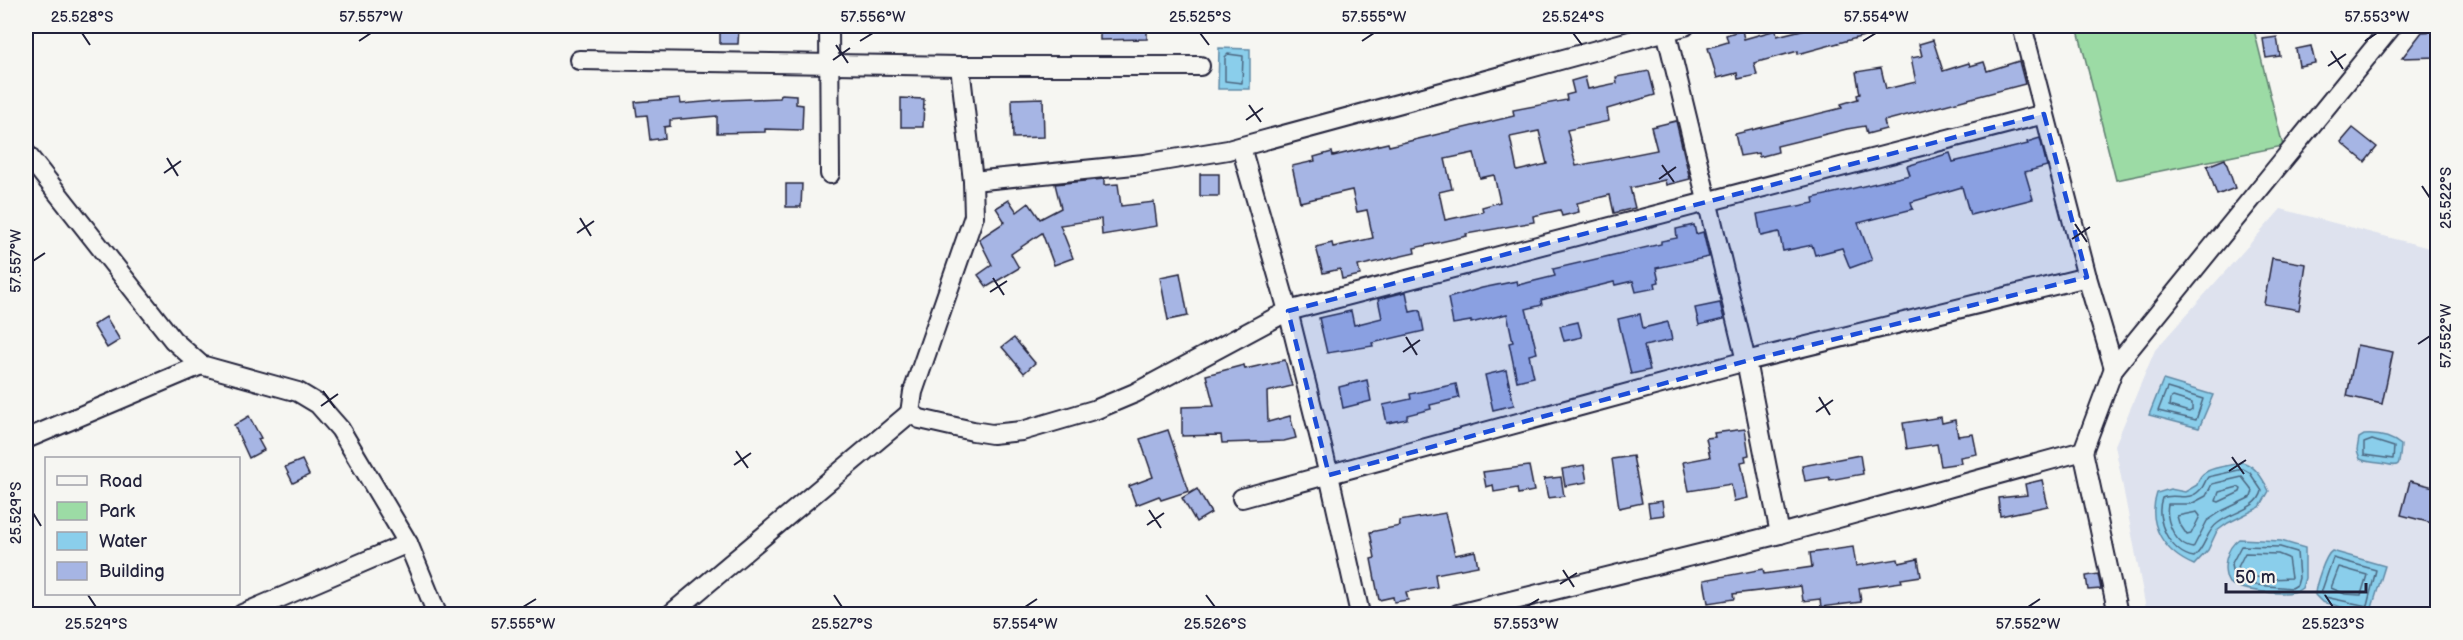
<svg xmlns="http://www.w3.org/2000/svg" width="2463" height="640" font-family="'Balsamiq Sans',sans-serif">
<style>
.built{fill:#dee2ee}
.green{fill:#9cdba5;stroke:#5f7e70;stroke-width:1.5}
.water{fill:#8aceeb;stroke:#6089a5;stroke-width:1.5}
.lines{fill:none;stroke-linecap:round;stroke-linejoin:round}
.shore{stroke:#4c6781;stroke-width:1.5}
.building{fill:#a6b5e4;stroke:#22223b;stroke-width:1.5;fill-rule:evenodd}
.minor-casing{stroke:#22223b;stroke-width:22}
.minor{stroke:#f6f6f2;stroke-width:18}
.marked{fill:#1d4ed8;fill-opacity:0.2;stroke:#1d4ed8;stroke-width:4.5;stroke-dasharray:12 8;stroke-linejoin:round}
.ticks{fill:none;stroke:#22223b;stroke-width:2}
.neatline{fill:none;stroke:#22223b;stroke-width:2}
.ticks-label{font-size:15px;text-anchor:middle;fill:#22223b}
</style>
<rect width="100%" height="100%" fill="#f6f6f2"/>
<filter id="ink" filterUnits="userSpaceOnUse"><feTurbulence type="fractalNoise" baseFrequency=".0167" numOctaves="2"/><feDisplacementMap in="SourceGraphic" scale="12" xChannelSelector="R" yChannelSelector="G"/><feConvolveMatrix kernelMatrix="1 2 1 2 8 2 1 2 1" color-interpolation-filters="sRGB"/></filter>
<g filter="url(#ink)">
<path class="built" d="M2281,209L2437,250V614H2147L2115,445L2155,350Z"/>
<path class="green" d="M2077,26H2253L2283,146L2116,180Z"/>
<g class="water">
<path d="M1219,48L1250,49V89H1218Z"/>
<path d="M2163,380L2213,395L2199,428L2149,415Z"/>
<path d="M2364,435C2378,434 2390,436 2401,445C2399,471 2400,466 2379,463C2372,462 2366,462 2360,459L2357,450L2359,438Z"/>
<path d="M2242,462C2256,466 2263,479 2269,491L2260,507L2228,523L2217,531L2208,550L2194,565C2165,553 2146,525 2157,493L2170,489L2185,492L2197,485C2200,465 2227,468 2242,462Z"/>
<path d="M2239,539L2281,541L2305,548V578L2302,588C2292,598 2242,591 2229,583C2221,569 2226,548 2239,539Z"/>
<path d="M2332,551L2385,566L2371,611L2365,613L2322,602L2315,595C2315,586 2325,555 2332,551Z"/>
</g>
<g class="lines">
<g class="shore">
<path d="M1228,54L1243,56L1242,83L1225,81V57Z"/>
<path d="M2167,388L2203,399L2196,420L2158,411Z"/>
<path d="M2173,397L2192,403V410L2189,412L2169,406L2170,399Z"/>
<path d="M2372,440L2394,447L2393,459L2364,455V443Z"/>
<path d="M2243,469L2250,473L2262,491C2258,509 2232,512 2218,523C2206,531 2206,547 2194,557C2170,553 2154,520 2162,498C2175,492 2188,503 2200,490C2204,487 2204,482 2208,477Z"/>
<path d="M2242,477L2253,491L2251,497L2222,511L2207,521L2193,548C2175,546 2165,520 2168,504H2191L2206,496L2212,484Z"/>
<path d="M2238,487L2241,489L2240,492L2219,502L2216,501L2219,492Z"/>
<path d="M2197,512L2200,516L2191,534L2187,535L2179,523L2177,516Z"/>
<path d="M2241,546L2280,547L2297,552L2299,578L2297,585L2292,588L2244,584L2234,579L2231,565Z"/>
<path d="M2245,553L2278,554L2288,558L2291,578L2270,579L2242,575L2238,567Z"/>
<path d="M2333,558L2376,570L2367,606L2325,597L2321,593Z"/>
<path d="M2339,567L2367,575L2361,595L2345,594L2331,588Z"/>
</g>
</g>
<g class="building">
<path d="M720,26H739L738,44H720Z"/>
<path d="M1100,26H1147V39L1100,40Z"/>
<path d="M1818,26H1885L1886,30L1798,54V51L1754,63L1757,75L1738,79L1737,73L1717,78L1708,48L1728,42L1726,35L1742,30L1744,39L1776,30L1777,36Z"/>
<path d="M2438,31V57L2402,58L2422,32Z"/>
<path d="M2277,37L2280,56L2266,58L2263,39Z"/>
<path d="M1933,40L1943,71L1969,63L1970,66L1984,62L1987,71L2019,61L2025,84L1884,121L1886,129L1867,134L1865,126L1847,129L1777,146L1778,152L1759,157L1758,153L1740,156L1735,134L1842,108L1841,104L1858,99L1857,95L1860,94L1856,72L1881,68L1886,89L1916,82L1911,58L1922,56L1919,44Z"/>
<path d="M2311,46L2315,63L2299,66L2296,49Z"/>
<path d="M1649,71L1655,95L1607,109L1609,121L1567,130L1576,166L1657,150L1651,127L1676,121L1690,179L1666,185L1665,180L1630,188L1635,208L1614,213L1610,195L1577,203L1579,212L1562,216L1560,210L1533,216L1534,222L1466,234L1467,236L1414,248L1415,253L1358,266L1360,275L1342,279L1340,269L1323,273L1316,247L1332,243L1333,247L1373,238L1367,210L1357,212L1352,190L1300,202L1292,166L1315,161L1314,157L1332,152L1333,156L1388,143L1389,146L1514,116L1513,110L1567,100L1566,95L1574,93L1571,81L1585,77L1588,89L1617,83L1616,77ZM1539,131L1547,164L1517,171L1510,137ZM1474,153L1480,178L1494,175L1500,202L1482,207L1483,212L1445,220L1439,192L1452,189L1445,159Z"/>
<path d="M781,94L796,95V104L803,105L802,130L765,129V132L717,133V116L670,120V126L664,127L665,138L650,140L647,115L637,116L635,102L680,98L681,104L726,100L780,98Z"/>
<path d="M901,98L924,99L923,127H901Z"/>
<path d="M1043,98L1044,137L1013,138L1012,99Z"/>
<path d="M2353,128L2377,147L2365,162L2341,142Z"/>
<path d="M2040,138L2047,166L2025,172L2033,199L1970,215L1962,187L1911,202L1913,209L1858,223L1872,260L1850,268L1842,248L1815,255L1812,245L1783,251L1779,232L1761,236L1757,214L1814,203L1813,198L1910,175L1907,166L1950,153L1953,162L2028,144L2027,142Z"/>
<path d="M2225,159L2235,188L2217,195L2207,166Z"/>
<rect x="1200" y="174" width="19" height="22"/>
<path d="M1104,179V185L1118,184L1121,206L1154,202L1157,226L1102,235L1101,219L1060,225L1073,258L1054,265L1042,233L1011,254L1019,268L987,287L978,275L992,265L979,239L1005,222L996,208L1009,200L1017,212L1029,203L1040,219L1061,208L1055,184Z"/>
<path d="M786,184H802L801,207H786Z"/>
<path d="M1694,225L1696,234L1703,232L1709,257L1656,268L1659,282L1655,283L1656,288L1636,292L1633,281L1615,285L1614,282L1541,300L1542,305L1526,309L1537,353L1529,355L1534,377L1517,381L1509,343L1513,342L1507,314L1471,323V321L1453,324L1448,298L1482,288L1517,281L1518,285L1555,276L1553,269L1661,244V241L1677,238L1676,229Z"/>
<path d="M2272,258L2306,264L2299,310L2264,304Z"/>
<path d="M1180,273L1188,316L1168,320L1160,277Z"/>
<path d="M1406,292L1410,312L1420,310L1424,331L1372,343L1373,346L1327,353L1319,318L1351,311L1354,325L1382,318L1378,299Z"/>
<path d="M1720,303L1724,319L1699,325L1695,308Z"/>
<path d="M1640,314L1643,328L1668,322L1672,340L1644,346L1650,370L1631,374L1618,319Z"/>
<path d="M106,317L120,340L107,348L93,325Z"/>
<path d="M1578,322L1582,337L1564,341L1560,326Z"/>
<path d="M1014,338L1035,363L1024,373L1002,347Z"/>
<path d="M2357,345L2393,352L2382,404L2347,396Z"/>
<path d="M1285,360L1292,386L1267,392L1268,422L1290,416L1296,438L1284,441L1222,443L1221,435L1182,436V407L1214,406L1206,375L1244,365L1245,369Z"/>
<path d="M1506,370L1514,405L1493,410L1485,375Z"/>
<path d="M1367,380L1371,401L1343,408L1339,387Z"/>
<path d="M1456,384L1459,398L1430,405L1431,409L1407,415V419L1387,423L1383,405L1411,399L1410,394Z"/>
<path d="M249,416L261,438L258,439L264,450L249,458L234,425Z"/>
<path d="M1941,417L1942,423L1955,420L1958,436L1973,434L1977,454L1960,457L1961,463L1941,466L1937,444L1907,449L1903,423Z"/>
<path d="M1745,429L1749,455L1745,456L1746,461L1741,462L1748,498L1734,501L1731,484L1689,491L1683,462L1710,457L1706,438L1715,437L1714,433Z"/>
<path d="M1168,430L1189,491L1161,500L1159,496L1136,505L1129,486L1153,477L1140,439Z"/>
<path d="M1860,455L1863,474L1830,480L1829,477L1805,481L1802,466Z"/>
<path d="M1633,456L1642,503L1619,508L1612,459Z"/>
<path d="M302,460L309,475L293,483L285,467Z"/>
<path d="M1584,465L1587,482L1565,486L1562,469Z"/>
<path d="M1529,466L1534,491L1518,494L1517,488L1494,492L1493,485L1486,487L1483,472Z"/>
<path d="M1561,477L1564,496L1548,498L1544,479Z"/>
<path d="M2042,480L2048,506L2000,516L1998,498L2027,495L2025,484Z"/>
<path d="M2410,481L2438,488V500L2432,523L2401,515Z"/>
<path d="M1197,489L1211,513L1196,522L1182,498Z"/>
<path d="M1662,501L1664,515L1650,517L1648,503Z"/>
<path d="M1445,513L1455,555L1475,551L1478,566L1435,574L1437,587L1406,592L1408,600L1394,602L1393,597L1379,600L1371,559L1375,558L1370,532L1400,526L1399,521Z"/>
<path d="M1853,547L1856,566L1898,559L1899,563L1918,559L1921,576L1901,579L1902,582L1859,588L1861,602L1821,607L1820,599L1803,601L1801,586L1733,594L1734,599L1708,603L1704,580L1763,569L1764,574L1812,567L1810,553Z"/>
<path d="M2098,574L2101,589L2088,590L2086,576Z"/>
</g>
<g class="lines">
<g class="minor-casing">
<g id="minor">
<path d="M829,26L830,174"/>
<path d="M2022,26L2087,277L2114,368"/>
<path d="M1666,31L1746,361L1780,534"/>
<path d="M579,60L960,66H1200"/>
<path d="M960,66L973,181L974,216L913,392L910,413L920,419L973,431L992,434L1022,431L1097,409L1135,393L1288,311L2044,114"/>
<path d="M1241,147L1288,311L1329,475L1360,614"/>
<path d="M26,153L173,340L201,365L298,392L318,404L340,429L408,543L437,614"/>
<path d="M973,181L1144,164L1228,150L1685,26"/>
<path d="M26,439L201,365"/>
<path d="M2083,451L2118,614"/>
<path d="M1242,498L1746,361L2087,277"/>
<path d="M242,614L408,543"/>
<path d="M671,614L910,413"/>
<path d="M1458,614L1780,534L2083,451L2114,368L2392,26"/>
</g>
</g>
<use href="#minor" class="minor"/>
</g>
</g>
<path class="marked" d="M2044,114L2087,277L1746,361L1329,475L1288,311Z"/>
<path class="ticks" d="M82,33L90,45M1200,33L1209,45M1573,33L1582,45M359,41L371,33M860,41L873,33M1362,41L1374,33M1863,41L1876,33M2365,41L2377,33M836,45L848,63M2331,51L2343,69M833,60L850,48M2328,66L2346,54M1249,105L1261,122M1246,120L1263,108M167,158L178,176M1662,165L1674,182M164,173L181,161M1659,179L1676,167M2422,186L2430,198M580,218L591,236M2075,224L2087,242M577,233L594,221M2072,239L2090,227M33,261L45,253M993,278L1004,295M990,292L1007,281M1406,337L1417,355M2418,344L2430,336M1403,352L1420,340M323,391L335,408M1819,397L1830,415M321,406L338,394M1816,412L1833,400M736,451L748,468M2232,457L2244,474M734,465L751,453M2229,471L2246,460M1149,510L1161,528M33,513L41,526M1147,525L1164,513M1563,570L1574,587M1560,584L1577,573M88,595L96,607M834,595L842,607M1206,595L1215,607M2325,595L2333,607M523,607L536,599M1025,607L1037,599M1526,607L1539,599M2028,607L2040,599"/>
<rect width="2463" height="640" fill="none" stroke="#f6f6f2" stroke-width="66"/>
<rect x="45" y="457" width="195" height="138" fill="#f6f6f2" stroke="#a1a1a9" stroke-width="1.5"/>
<rect x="57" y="476" width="30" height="9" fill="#f6f6f2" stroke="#a1a1a9" stroke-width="1.5"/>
<text x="99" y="487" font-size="18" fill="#22223b">Road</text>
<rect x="57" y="502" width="30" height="18" fill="#9cdba5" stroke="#a1a1a9" stroke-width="1.5"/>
<text x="99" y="517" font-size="18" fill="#22223b">Park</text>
<rect x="57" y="532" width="30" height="18" fill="#8aceeb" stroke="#a1a1a9" stroke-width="1.5"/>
<text x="99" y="547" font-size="18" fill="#22223b">Water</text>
<rect x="57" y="562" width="30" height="18" fill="#a6b5e4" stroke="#a1a1a9" stroke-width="1.5"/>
<text x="99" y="577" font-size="18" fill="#22223b">Building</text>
<path d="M2226 583v9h140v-9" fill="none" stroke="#22223b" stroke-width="3"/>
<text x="2235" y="583" font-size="18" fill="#22223b" stroke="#f6f6f2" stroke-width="4.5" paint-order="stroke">50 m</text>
<rect x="33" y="33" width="2397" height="574" class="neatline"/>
<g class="ticks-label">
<text x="82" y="22">25.528°S</text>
<text x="371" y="22">57.557°W</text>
<text x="873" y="22">57.556°W</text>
<text x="1200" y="22">25.525°S</text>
<text x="1374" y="22">57.555°W</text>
<text x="1573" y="22">25.524°S</text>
<text x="1876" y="22">57.554°W</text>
<text x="2377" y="22">57.553°W</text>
<text transform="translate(2446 198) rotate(-90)" y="5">25.522°S</text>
<text transform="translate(16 261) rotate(-90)" y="5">57.557°W</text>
<text transform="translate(2446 336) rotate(-90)" y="5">57.552°W</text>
<text transform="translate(16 513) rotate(-90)" y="5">25.529°S</text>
<text x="96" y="629">25.529°S</text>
<text x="523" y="629">57.555°W</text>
<text x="842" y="629">25.527°S</text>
<text x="1025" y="629">57.554°W</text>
<text x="1215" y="629">25.526°S</text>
<text x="1526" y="629">57.553°W</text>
<text x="2028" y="629">57.552°W</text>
<text x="2333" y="629">25.523°S</text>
</g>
</svg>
